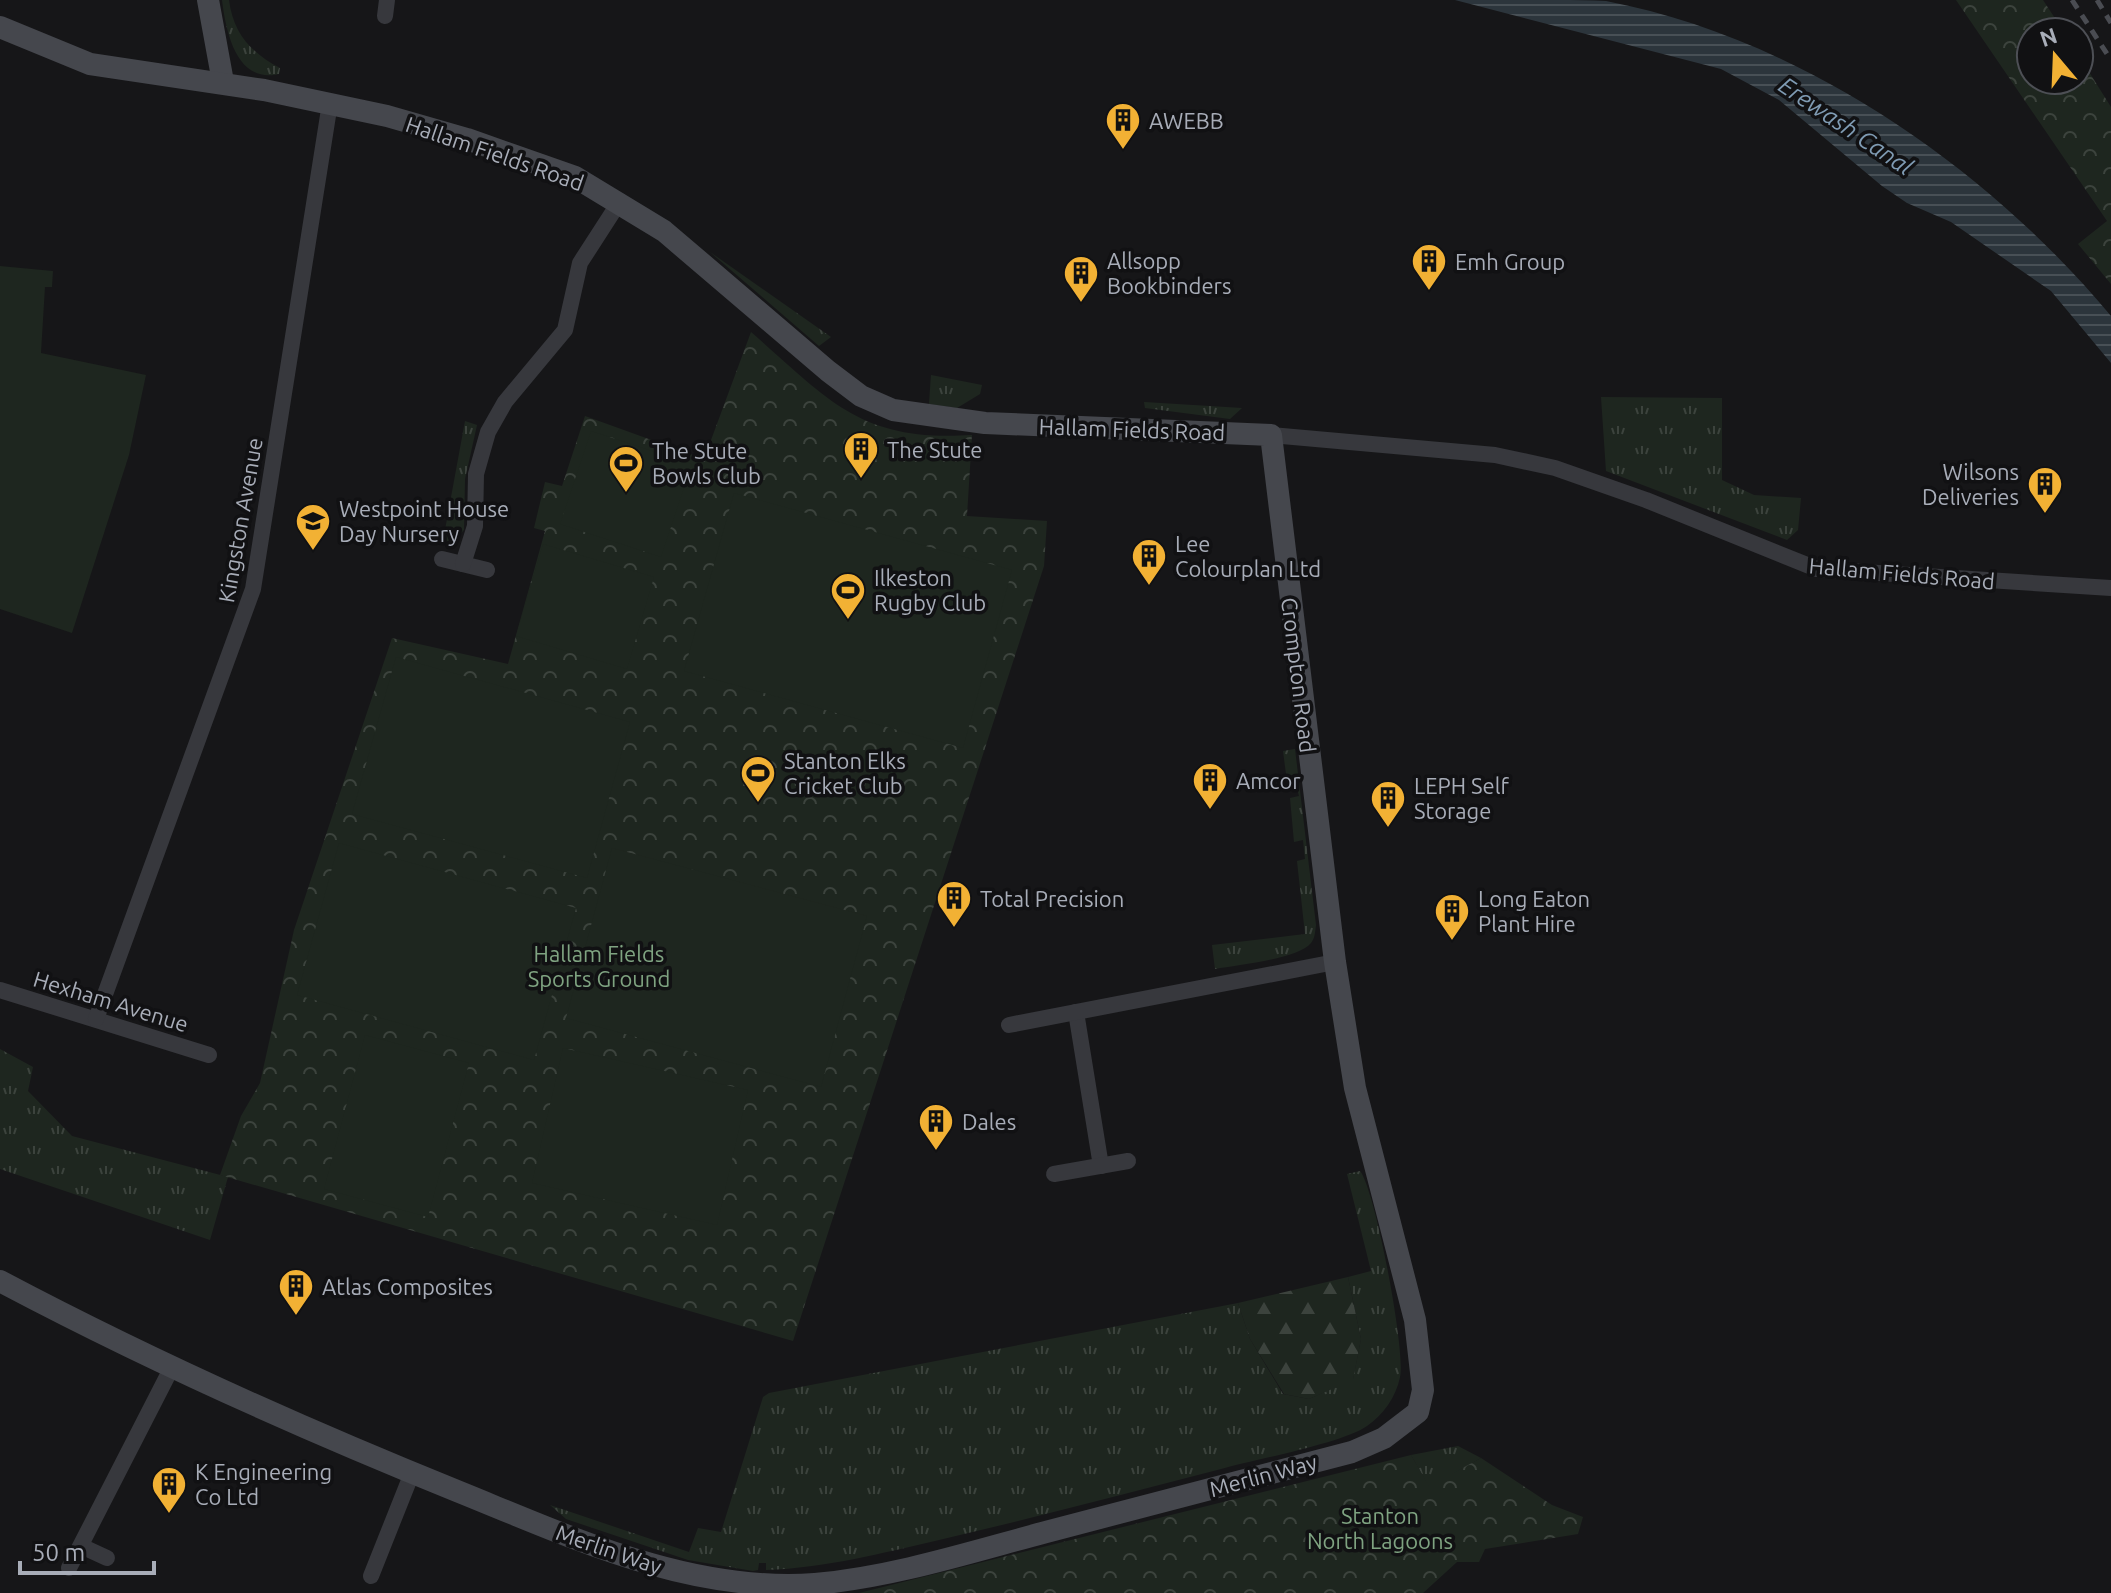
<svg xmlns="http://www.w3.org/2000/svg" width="2111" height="1593" font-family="Ubuntu,sans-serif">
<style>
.grass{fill:url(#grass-tufts)}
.forest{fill:url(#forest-firs)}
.park{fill:url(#park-crowns)}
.garden{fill:#1e261f}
.water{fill:url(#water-rules)}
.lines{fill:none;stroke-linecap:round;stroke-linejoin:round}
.street{stroke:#37383d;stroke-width:16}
.secondary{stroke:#45474d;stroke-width:22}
.rail{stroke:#4a4c52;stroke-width:5;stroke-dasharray:10 8;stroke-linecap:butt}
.labels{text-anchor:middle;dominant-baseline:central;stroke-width:7;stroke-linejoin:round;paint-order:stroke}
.poi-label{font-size:22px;fill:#a8adb8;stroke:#111113;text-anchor:start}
.street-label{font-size:22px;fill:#a8adb8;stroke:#111113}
.park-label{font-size:22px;fill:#7fa381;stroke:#111113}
.water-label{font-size:24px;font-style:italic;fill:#7f9bb3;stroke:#111113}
</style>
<defs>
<pattern id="grass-tufts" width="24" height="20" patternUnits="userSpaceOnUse" patternTransform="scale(2)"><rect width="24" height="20" fill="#1e261f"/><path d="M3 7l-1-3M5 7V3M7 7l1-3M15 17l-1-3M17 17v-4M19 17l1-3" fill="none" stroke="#3c433d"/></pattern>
<pattern id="forest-firs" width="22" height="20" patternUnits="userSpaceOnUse" patternTransform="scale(2)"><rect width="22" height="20" fill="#1e261f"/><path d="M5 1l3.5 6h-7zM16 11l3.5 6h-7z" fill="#3c433d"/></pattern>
<pattern id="park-crowns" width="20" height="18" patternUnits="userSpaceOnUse" patternTransform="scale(2)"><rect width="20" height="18" fill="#1e261f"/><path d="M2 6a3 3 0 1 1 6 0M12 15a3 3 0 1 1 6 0" fill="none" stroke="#3c433d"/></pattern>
<pattern id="water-rules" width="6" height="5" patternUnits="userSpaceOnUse" patternTransform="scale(2)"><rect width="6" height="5" fill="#2c353c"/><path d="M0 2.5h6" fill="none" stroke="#485056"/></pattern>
</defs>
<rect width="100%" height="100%" fill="#161618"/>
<g class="grass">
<path d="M222,0H229C233,33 251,53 280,68L279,74C236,84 226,31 222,0Z"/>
<path d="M710,252L831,337L819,346Z"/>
<path d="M931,375L982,385L980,394L957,408L929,404Z"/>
<path d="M1601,397L1722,398V480L1754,495L1801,498L1798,530L1787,540L1606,471Z"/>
<path d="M1144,402L1242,408L1230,419L1145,408Z"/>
<path d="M465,421L477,425L465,479L464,530L449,545L443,541Z"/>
<path d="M1295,749L1316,925C1315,932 1315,938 1311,943C1298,959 1237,965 1215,969L1212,945L1305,934L1297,861L1305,859L1303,840L1294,842L1290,798L1299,796L1297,788L1288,789L1283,751Z"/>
<path d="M0,1049L33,1067L28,1091L72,1136L228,1177L210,1240L0,1169Z"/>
<path d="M1360,1171C1375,1189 1406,1352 1400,1377C1396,1397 1383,1415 1367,1426C1343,1443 1253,1460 1221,1469C1127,1493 1034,1518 939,1540C882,1553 825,1568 766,1570V1563H759L758,1570L753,1571L688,1560L566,1519L550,1505L689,1552L698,1528L721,1532L763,1397L769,1393L1238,1303L1250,1339L1283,1394L1309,1399L1353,1379L1361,1339L1348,1277L1371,1271L1347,1174Z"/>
<path d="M1458,1446L1481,1458L1429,1487L1411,1455Z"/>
</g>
<path class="forest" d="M1348,1277L1361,1339L1353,1380L1309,1399L1284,1394L1250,1339L1238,1303Z"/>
<g class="park">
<path d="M1956,0H2043L2064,32H2031V80H2079V56L2111,107V284L2078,244L2107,221Z"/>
<path d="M751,332C830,401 860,442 972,435L967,516L1047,521L1044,566L793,1341L220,1175L241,1116L260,1083L294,930L392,638L508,664L545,531L534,528L545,482L562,486L585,416L704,459Z"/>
<path d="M1411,1455L1429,1486L1481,1458L1552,1505L1583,1517L1578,1534L1485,1549L1479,1562H1457L1423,1593H859Z"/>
</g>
<g class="garden">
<path d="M0,266L53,271L52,287H45L41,353L146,375L129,455L72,633L0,609Z"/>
<path d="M591,431L692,464L661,557L560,524Z"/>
<path d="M734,493L1012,570L963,748L684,671Z"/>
<path d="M543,544L654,577L627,669L516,636Z"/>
<path d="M396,657L630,722L587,878L352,814Z"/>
<path d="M339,843L576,908L534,1060L297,995Z"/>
<path d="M612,848L867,916L821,1087L566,1018Z"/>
<path d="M365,1035L469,1063L428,1217L324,1189Z"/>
<path d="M563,1048L748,1090L717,1225L532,1183Z"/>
</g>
<path class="water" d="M1455,0C1489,0 1523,0 1558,0C1573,0 1591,0 1606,1C1800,38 1986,166 2111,316V363L2051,291L1951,222L1907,203L1882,186L1779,100L1721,69Z"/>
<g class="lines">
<g class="street">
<path d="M385,16L387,0"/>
<path d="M1271,435L1495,455L1555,468L1646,500L1817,569L2111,588"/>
<path d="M442,559L487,570"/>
<path d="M463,564L475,526L476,474L488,432L505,402L565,330L580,263L620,201"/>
<path d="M0,990L209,1055"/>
<path d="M1076,1012L1101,1166"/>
<path d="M96,1019L253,589L330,103"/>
<path d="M1009,1025L1335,962"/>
<path d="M1054,1174L1128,1161"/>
<path d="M81,1546L107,1558"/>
<path d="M69,1568L171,1369"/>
<path d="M371,1576L412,1473"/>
</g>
<g class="secondary">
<path d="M208,0L223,82"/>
<path d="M0,27L90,64L264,90L387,116L467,139L575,177L664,231L828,371L861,396L893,410L985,423L1271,435L1335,962L1355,1088L1415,1320L1423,1390L1418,1412L1384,1438L1352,1452C1250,1478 1148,1505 1046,1532C971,1552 893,1577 815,1584C688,1593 571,1537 457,1491C301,1428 149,1360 0,1281"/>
</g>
<g class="rail">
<path d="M2072,0L2111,60"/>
<path d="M2097,0L2111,23"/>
</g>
</g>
<defs>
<g id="building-pin" transform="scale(1.8)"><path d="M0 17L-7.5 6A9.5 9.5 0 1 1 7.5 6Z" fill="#f2b134" stroke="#111113"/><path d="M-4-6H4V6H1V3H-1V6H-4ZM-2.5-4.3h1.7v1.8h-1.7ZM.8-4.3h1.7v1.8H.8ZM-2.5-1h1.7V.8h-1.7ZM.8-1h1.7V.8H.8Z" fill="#111"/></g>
<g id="stadium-pin" transform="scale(1.8)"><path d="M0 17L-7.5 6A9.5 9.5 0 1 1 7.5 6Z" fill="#f2b134" stroke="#111113"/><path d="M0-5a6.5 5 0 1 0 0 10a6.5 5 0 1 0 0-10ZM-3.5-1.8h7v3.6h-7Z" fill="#111"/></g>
<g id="school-pin" transform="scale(1.8)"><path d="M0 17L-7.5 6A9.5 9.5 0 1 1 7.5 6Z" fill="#f2b134" stroke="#111113"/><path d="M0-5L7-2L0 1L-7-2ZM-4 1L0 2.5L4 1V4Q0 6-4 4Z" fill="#111"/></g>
</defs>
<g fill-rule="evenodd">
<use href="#building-pin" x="1123" y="120"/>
<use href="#building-pin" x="1429" y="261"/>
<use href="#building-pin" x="1081" y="273"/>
<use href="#building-pin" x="861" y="449"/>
<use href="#stadium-pin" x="626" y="463"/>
<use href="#building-pin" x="2045" y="484"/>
<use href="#school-pin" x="313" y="521"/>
<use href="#building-pin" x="1149" y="556"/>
<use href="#stadium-pin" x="848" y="590"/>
<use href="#stadium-pin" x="758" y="773"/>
<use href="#building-pin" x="1210" y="780"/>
<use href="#building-pin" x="1388" y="798"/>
<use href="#building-pin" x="954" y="898"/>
<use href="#building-pin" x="1452" y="911"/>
<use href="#building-pin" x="936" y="1121"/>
<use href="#building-pin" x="296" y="1286"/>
<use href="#building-pin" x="169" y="1484"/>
</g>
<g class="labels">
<g class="poi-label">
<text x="1149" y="120">AWEBB</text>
<text x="1107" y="260">Allsopp<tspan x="1107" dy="25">Bookbinders</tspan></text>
<text x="1455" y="261">Emh Group</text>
<text x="887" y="449">The Stute</text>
<text x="652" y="450">The Stute<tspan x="652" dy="25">Bowls Club</tspan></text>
<text x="2019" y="471" text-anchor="end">Wilsons<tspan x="2019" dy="25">Deliveries</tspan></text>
<text x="339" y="508">Westpoint House<tspan x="339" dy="25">Day Nursery</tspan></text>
<text x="1175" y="543">Lee<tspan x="1175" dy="25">Colourplan Ltd</tspan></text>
<text x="874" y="577">Ilkeston<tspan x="874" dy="25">Rugby Club</tspan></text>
<text x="784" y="760">Stanton Elks<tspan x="784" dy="25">Cricket Club</tspan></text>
<text x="1236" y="780">Amcor</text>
<text x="1414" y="785">LEPH Self<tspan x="1414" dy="25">Storage</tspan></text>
<text x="980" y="898">Total Precision</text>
<text x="1478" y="898">Long Eaton<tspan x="1478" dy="25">Plant Hire</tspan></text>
<text x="962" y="1121">Dales</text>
<text x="322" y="1286">Atlas Composites</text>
<text x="195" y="1471">K Engineering<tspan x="195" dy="25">Co Ltd</tspan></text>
</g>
<g class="street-label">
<text transform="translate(495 153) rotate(19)">Hallam Fields Road</text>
<text transform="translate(1132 429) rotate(2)">Hallam Fields Road</text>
<text transform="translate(240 520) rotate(-80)">Kingston Avenue</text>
<text transform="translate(1902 573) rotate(5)">Hallam Fields Road</text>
<text transform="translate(1299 675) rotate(83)">Crompton Road</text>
<text transform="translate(111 1001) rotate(17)">Hexham Avenue</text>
<text transform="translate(1263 1475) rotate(-15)">Merlin Way</text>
<text transform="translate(609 1549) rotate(19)">Merlin Way</text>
</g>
<g class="park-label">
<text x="599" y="953">Hallam Fields<tspan x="599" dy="25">Sports Ground</tspan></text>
<text x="1380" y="1515">Stanton<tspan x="1380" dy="25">North Lagoons</tspan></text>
</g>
<g class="water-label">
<text transform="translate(1846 126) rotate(34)">Erewash Canal</text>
</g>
</g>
<g transform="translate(2055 56) rotate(341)"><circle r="38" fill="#111113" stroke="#4d4f55" stroke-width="2"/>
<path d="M0-6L14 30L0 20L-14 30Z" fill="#f2b134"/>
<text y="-12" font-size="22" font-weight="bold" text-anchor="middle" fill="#a8adb8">N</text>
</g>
<path d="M20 1561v12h134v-12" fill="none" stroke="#a8adb8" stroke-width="4"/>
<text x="32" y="1561" font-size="24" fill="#a8adb8" stroke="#111113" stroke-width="6" paint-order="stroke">50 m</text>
</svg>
